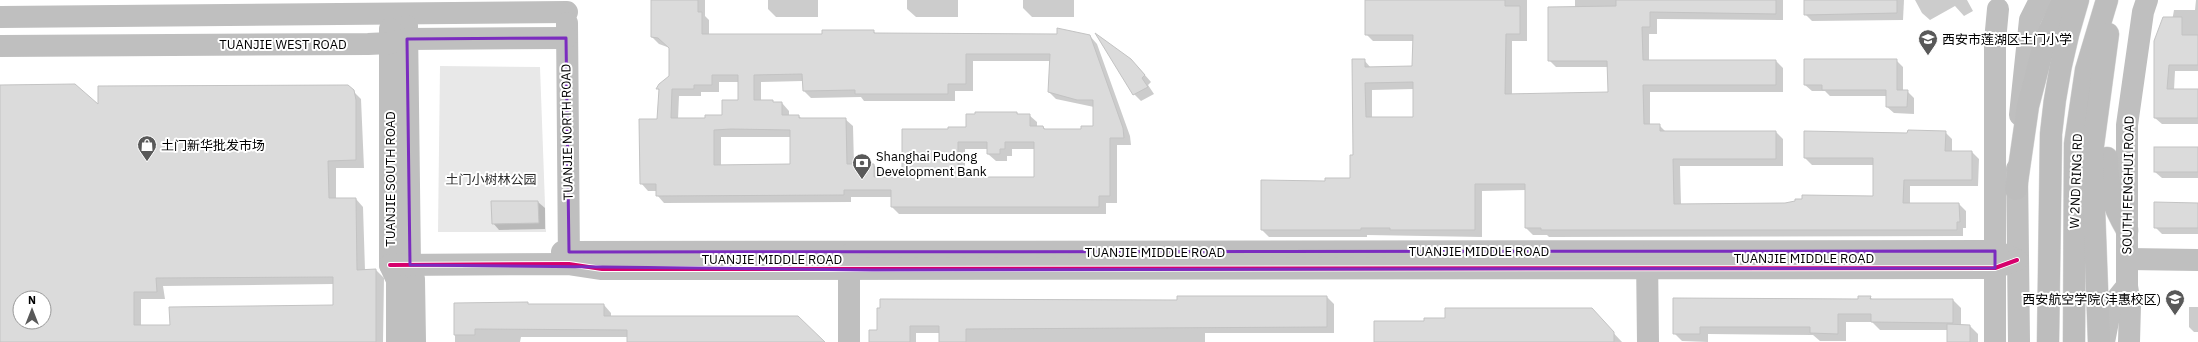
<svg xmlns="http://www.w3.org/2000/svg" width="2198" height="342" font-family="'IBM Plex Sans','Noto Sans SC',sans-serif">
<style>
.green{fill:#e8e8e8}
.shadow{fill:#0003;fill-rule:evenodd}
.building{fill:#dbdbdb;stroke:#c3c3c3;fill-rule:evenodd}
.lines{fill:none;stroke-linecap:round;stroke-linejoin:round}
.highway-casing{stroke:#dbdbdb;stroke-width:23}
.secondary{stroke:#bfbfbf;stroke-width:22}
.highway{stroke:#bdbdbd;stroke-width:22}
.cycleway-casing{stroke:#fff;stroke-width:6}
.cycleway{stroke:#d6006c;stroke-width:4}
.marked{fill:none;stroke:#7b2cbf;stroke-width:3;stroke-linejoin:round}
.labels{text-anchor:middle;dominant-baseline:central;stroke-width:4;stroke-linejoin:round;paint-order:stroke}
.poi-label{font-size:13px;fill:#000;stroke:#fff;text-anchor:start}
.street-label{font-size:13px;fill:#000;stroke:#fff}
.park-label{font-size:13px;fill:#2c2c2c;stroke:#fff}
</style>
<rect width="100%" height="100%" fill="#fff"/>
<path class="green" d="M440,66L540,67L546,232H438Z"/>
<g class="shadow">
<path d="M652,0H705V16L709,20V35H823L873,31L876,34L1090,36L1097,44L1130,136L1131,145H1117V203H1106V214H899L892,207V197H851V202L664,203L657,195V191H648L641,183L658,120L660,91L658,89L670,77V48L659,44L652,37ZM973,61H1050L1049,92L1056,99L1094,107V127L1082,130H1046L1043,127H1037V122L1029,115H1019L1017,113L967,128L949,130L903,178H881V172L874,165H854L853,126L845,119H802L799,116H789V111L782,103L761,101V82L803,81L804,91L811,98L861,97L864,101H955V91H973ZM719,82H739V101L723,116L706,119H678L679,96H701V92H719ZM721,137H791V165L721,166ZM965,149H988V154L996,161H1007V156H1012V149H1035V178H965Z"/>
<path d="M768,0H818V17H776L768,9Z"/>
<path d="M907,0H958V17H916L907,9Z"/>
<path d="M1023,0H1074V17H1032L1023,8Z"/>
<path d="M1366,0H1527V41H1512V95L1609,93V67H1556L1549,60L1575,7V0H1783V20L1657,19V34H1649V61H1776L1783,68V92H1650V125H1659L1666,132H1776L1783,139V166H1680L1681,204H1785L1874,197V165H1812L1805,158L1908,134L1945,132L1952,139V152H1972L1979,159L1978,186H1910V204H1959L1966,211V228H1963V236L1549,237L1547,235H1533L1526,228V190L1482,191V237L1367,235V237H1269L1262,230L1326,182L1351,179L1364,60L1371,68L1413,67L1414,41H1373L1366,34ZM1414,89V118H1372V90Z"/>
<path d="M1805,0H1904L1903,20L1812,21L1805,14Z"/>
<path d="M1915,0H1967L1973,11L1964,16L1955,6L1930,20L1922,13Z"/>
<path d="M2196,0H2198V71H2175L2174,90H2198V124H2162L2155,118L2174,10H2195Z"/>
<path d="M1896,60L1903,67V91H1907L1914,98V114L1894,113L1887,107V96H1830L1825,91H1812L1805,85Z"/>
<path d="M1138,67L1151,82L1148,85L1154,94L1141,101L1134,94Z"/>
<path d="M342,85L348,86L361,99L364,168H336V199H356L363,207L365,270H376L384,278L383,342H0V86L99,107V87ZM334,284V306L171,326H141V299H165L163,286ZM20,298H44V322H20Z"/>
<path d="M2198,148V178H2162L2155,172Z"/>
<path d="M538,202L545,208V229L499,230L493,223Z"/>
<path d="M2198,204V234H2162L2155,227Z"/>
<path d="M1327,297L1334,304V333H1205V342H940V333H916V342H870L878,331V309Z"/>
<path d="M1870,297L1873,300H1953L1961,308V326H1970L1978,334V342H1948V330H1880L1872,322H1846V341H1820L1813,335L1708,334V342L1682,341L1674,333V299L1859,300Z"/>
<path d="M455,304L604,305L611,313V317L823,342H628V337H521L520,342H455Z"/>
<path d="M2189,307H2198V332H2194L2189,327Z"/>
<path d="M1591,309L1622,342H1375L1425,322Z"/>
</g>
<g class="building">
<path d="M651,0H698V12H702V34H822V30H874V33L1057,34V28L1090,35L1123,128L1124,138H1110V196H1099V207H891V190H844V195L656,196V184H640L639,119H657L659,89H656L659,84L669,76V48L658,38L651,37ZM966,54H1050L1048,92L1077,100H1093V126H1081V129H1044L1043,126H1030V114H1017V112H975V114H966V127H948V129H902V177H874V164H847L846,118H799V115H782V102H773V100H754V75L802,74L803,91L855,90V94H948V84H966ZM712,75H738V100H722V115H705V118H671L672,89H694V85H712ZM731,129L790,130V164L714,165V130ZM958,142H987V154H1000V149H1005V142H1034V177H958Z"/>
<path d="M1365,0H1505V6H1520V34H1506L1505,94L1608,92L1607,61H1548V7L1616,6V0H1776V14L1650,12V27H1642L1643,60H1776V85H1643L1644,124H1660V131H1776V159H1673L1674,204L1785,203L1795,201V199H1802V195L1873,196V158H1804V131L1907,133L1908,130L1946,131L1945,151H1972V180H1904L1903,203H1959L1960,222H1957V230H1541V228H1525V184H1475V230H1390V228H1361V230H1261V180L1325,181V178H1350V155H1353L1352,59H1365V67L1412,66L1413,35H1365ZM1413,82V117H1366L1365,83Z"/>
<path d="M1804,0H1897V13L1804,15Z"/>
<path d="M2163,17H2182V35H2198V65H2169L2167,89H2198V118H2154V41Z"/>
<path d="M1095,33L1131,59L1145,75L1142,78L1148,87L1133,95Z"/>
<path d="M1804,59H1897V90H1908L1907,107H1886V90H1822V85H1804Z"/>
<path d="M75,84L98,104V86L348,85L354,90L356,100V160L328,161L329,198H356L357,270L376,269V342H0V85ZM333,277V305L169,307L170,325H134V292H157L156,278ZM20,298H44V322H20Z"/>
<rect x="2154" y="147" width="44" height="25"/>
<path d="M491,201H538L539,223L492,224Z"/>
<path d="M2154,202L2198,203V228H2154Z"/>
<path d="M1177,296H1327V327L966,329V342H939V326H910V342H869V330H877V308H880V299L1177,300Z"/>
<path d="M1858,296H1871L1870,299H1953V323L1871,322V314H1838V334L1810,333V327H1700V334H1673V298L1858,299Z"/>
<path d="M528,302V304H604V316H798L825,342H627V330L475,329V335H454V303Z"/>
<path d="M1445,308H1592L1614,332V342H1374V321H1424V318H1445Z"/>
<path d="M1947,324L1970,325V342H1947Z"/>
</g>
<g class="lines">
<g class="highway-casing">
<g id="highway">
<path d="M2107,158C2107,188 2112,204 2127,230"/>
<path d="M2016,189L2028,106L2045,41L2063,0"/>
<path d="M2048,342L2051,134C2055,88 2064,44 2078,0"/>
<path d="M2074,342L2075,144L2086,70L2107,0"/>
<path d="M2099,342L2092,153L2108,34"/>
</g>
</g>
<g class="secondary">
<path d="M0,17L567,12"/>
<path d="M567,23L569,264"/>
<path d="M407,26L410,265L414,279L415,342"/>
<path d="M390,29V265L397,280V342"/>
<path d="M0,46L368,44L390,43L407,39L566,38"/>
<path d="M2020,115L2030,20L2040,0"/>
<path d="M2017,169L2019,342"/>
<path d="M562,252L1995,251L2017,260"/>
<path d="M1647,256L1648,342"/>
<path d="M2128,259L2198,260"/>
<path d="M390,265L569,264L602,269L1995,268L2017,260"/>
<path d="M2127,286L2130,305L2129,342"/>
<path d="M849,342V255"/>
<path d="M1995,342V41L1998,9"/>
<path d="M2104,342L2111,306L2127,286V125L2143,12L2147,0"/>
</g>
<use href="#highway" class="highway"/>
<g class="cycleway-casing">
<path id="cycleway" d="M390,265L569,264L602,269L1995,268L2017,260"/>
</g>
<use href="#cycleway" class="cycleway"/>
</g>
<path class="marked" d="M566,38L569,252L1995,251V268L872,270L410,265L407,39Z"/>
<defs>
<g id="school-pin" transform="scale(1)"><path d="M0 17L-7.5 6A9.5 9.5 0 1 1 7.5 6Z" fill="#595959" stroke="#fff"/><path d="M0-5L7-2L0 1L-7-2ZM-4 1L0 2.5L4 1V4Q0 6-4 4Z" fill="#fff"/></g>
<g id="shop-pin" transform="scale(1)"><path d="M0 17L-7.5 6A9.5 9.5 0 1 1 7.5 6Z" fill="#595959" stroke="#fff"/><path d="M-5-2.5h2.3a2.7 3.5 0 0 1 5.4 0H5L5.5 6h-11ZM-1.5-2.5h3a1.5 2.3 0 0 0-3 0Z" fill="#fff"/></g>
<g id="bank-pin" transform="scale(1)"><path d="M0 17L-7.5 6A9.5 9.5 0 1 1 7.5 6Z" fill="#595959" stroke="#fff"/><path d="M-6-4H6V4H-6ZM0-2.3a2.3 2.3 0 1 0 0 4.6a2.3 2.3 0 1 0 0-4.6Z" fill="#fff"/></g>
<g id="university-pin" transform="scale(1)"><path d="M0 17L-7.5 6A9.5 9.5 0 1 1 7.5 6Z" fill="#595959" stroke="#fff"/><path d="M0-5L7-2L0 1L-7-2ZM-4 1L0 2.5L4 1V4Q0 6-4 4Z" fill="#fff"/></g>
</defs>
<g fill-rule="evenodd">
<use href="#school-pin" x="1928" y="39"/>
<use href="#shop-pin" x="147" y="145"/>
<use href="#bank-pin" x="862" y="163"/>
<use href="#university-pin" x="2175" y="299"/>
</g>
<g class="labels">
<g class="poi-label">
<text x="1942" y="39">西安市莲湖区土门小学</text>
<text x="161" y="145">土门新华批发市场</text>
<text x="876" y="156">Shanghai Pudong<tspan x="876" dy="15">Development Bank</tspan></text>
<text x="2161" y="299" text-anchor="end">西安航空学院(沣惠校区)</text>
</g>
<g class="street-label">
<text x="283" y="44">TUANJIE WEST ROAD</text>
<text transform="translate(567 132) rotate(-91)">TUANJIE NORTH ROAD</text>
<text transform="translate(390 179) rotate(-90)">TUANJIE SOUTH ROAD</text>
<text transform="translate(2076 181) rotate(-88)">W 2ND RING RD</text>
<text transform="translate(2128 185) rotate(-89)">SOUTH FENGHUI ROAD</text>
<text x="1479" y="251">TUANJIE MIDDLE ROAD</text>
<text x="1155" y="252">TUANJIE MIDDLE ROAD</text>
<text x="1804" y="258">TUANJIE MIDDLE ROAD</text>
<text x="772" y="259">TUANJIE MIDDLE ROAD</text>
</g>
<g class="park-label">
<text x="491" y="179">土门小树林公园</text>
</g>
</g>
<g transform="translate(32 310)"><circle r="19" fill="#ffffff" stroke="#999999"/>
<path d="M0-3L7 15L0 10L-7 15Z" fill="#595959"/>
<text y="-6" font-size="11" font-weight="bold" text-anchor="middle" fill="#000000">N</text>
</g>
</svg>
